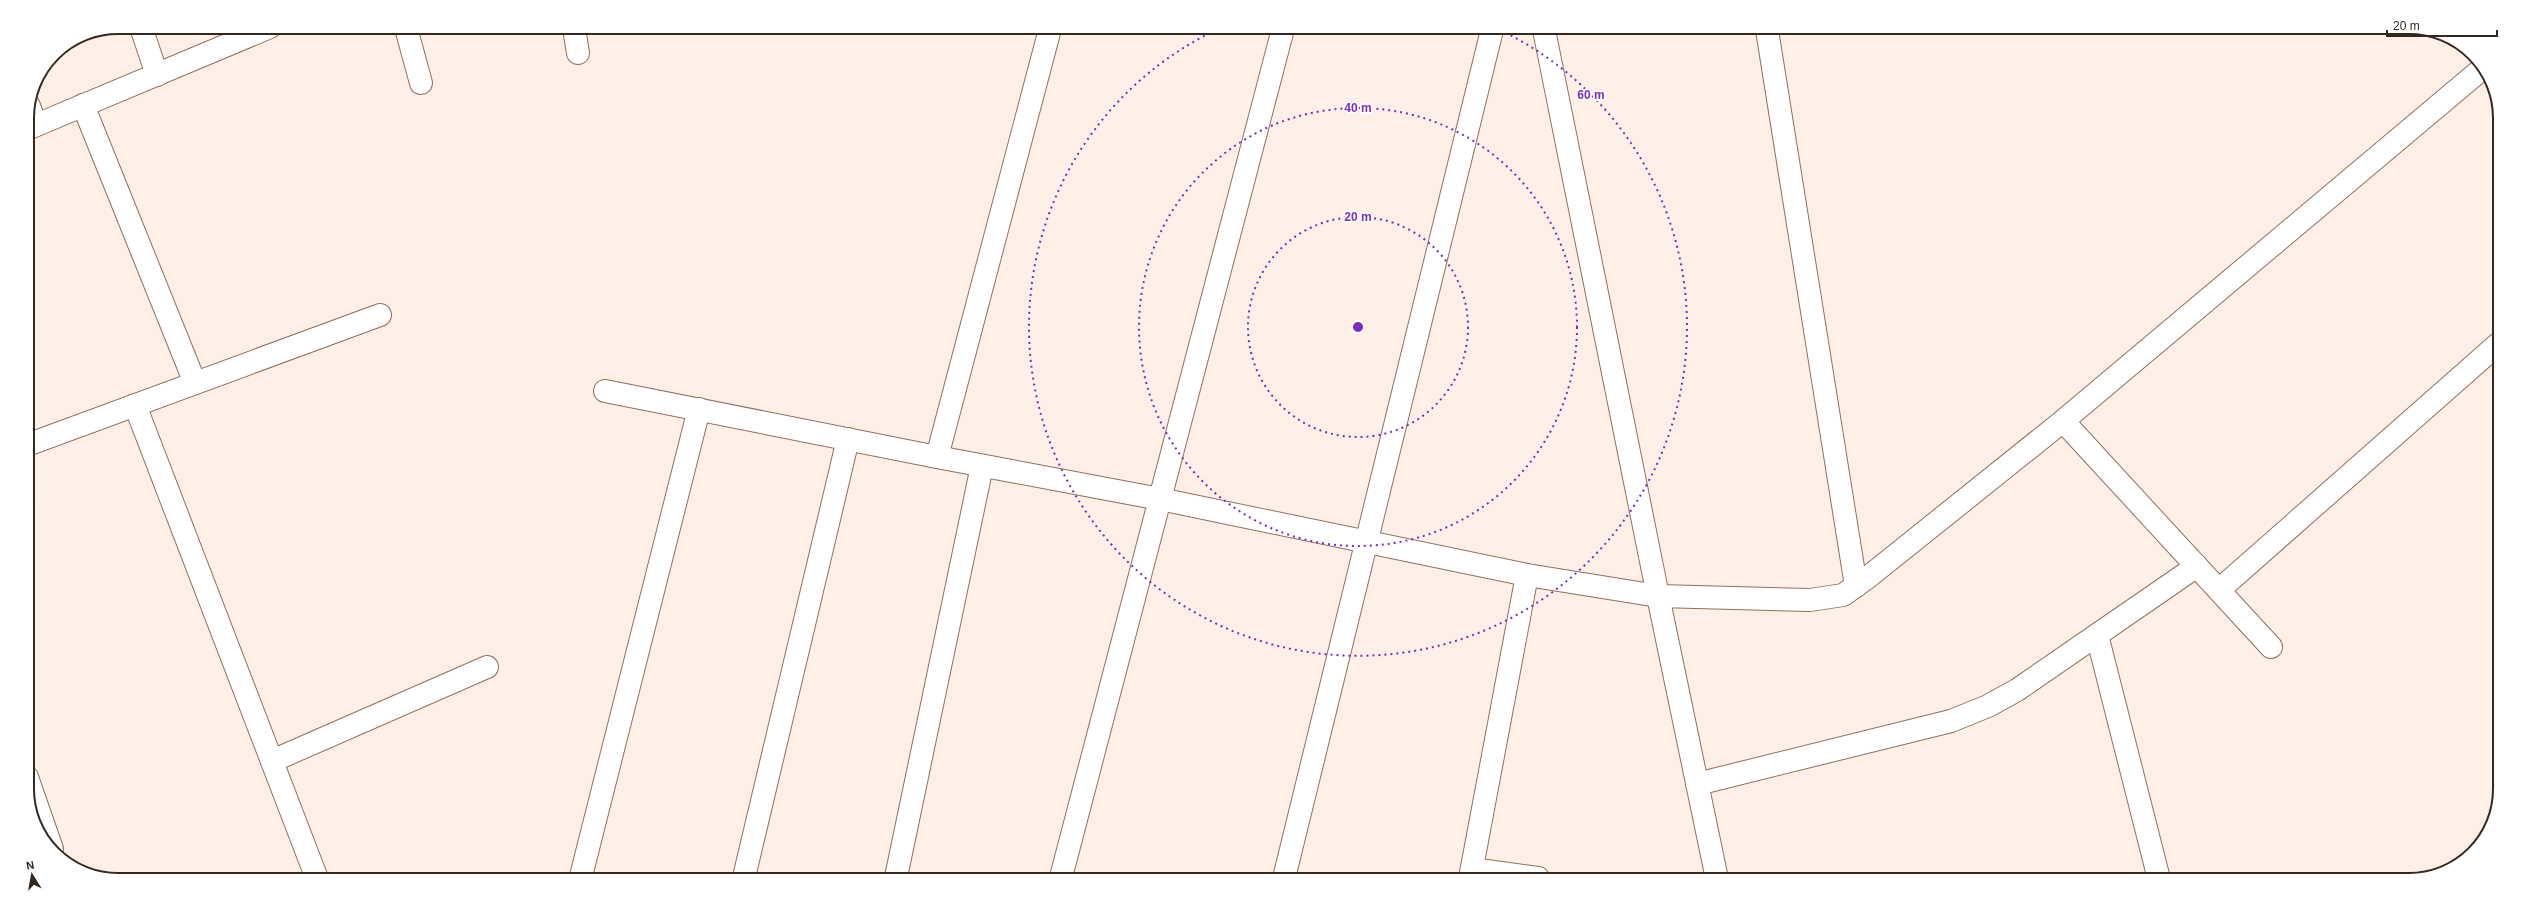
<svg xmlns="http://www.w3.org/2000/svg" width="2527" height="907" font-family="Arial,sans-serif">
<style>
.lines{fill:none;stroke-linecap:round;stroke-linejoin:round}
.minor-casing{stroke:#8f705c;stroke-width:24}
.minor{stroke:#fff;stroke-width:22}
.ring{fill:none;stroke:#7b2cbf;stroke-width:2;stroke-dasharray:2 4}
.rim{fill:none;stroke:#34271e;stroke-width:2}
.centre{fill:#7b2cbf;stroke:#fff;stroke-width:2}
.ring-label{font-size:12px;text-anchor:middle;font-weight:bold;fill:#7b2cbf;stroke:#fff;stroke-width:3.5;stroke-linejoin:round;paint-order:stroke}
</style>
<rect width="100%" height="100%" fill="#fff0e7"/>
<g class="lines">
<g class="minor-casing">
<g id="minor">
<path d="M141,27L157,75"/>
<path d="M406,28L421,83"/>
<path d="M574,28L578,53"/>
<path d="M1767,30L1856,586"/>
<path d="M83,105L195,383"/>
<path d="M29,106L36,125"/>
<path d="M27,129L270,27"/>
<path d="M605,391L937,457L1160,499L1527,575L1658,596L1544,30"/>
<path d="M135,405L316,876"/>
<path d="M2063,421L2271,647"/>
<path d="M27,445L380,315"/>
<path d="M937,457L1050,29"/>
<path d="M2219,590L2498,344"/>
<path d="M2097,635L2159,879"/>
<path d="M272,761L487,667"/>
<path d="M27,777L52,849"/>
<path d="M1697,784L1951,721L1988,706L2017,690L2197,566"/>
<path d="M1472,869L1538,878"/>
<path d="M581,876L699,409"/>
<path d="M744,877L848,439"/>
<path d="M896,877L982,466"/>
<path d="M1061,877L1283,29"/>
<path d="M1284,878L1492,30"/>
<path d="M1470,878L1527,575"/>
<path d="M1717,879L1658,596L1810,600L1843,595L1867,578L2063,421L2483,68"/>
</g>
</g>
<use href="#minor" class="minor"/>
</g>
<g class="ring">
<circle cx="1358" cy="327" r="110"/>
<circle cx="1358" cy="327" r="219"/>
<path d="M1500 30A329 329 0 1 1 1216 30"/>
</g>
<path d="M0 0H2527V907H0ZM118 34H2409A84 84 0 0 1 2493 118V789A84 84 0 0 1 2409 873H118A84 84 0 0 1 34 789V118A84 84 0 0 1 118 34Z" fill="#fff" fill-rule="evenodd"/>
<path class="rim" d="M118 34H2409A84 84 0 0 1 2493 118V789A84 84 0 0 1 2409 873H118A84 84 0 0 1 34 789V118A84 84 0 0 1 118 34Z"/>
<circle cx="1358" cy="327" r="6" class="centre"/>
<g class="ring-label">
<text x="1591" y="99">60 m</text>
<text x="1358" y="112">40 m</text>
<text x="1358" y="221">20 m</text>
</g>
<g transform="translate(32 875) rotate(349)" stroke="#ffffff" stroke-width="3" paint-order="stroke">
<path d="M0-3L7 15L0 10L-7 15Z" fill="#34271e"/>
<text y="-6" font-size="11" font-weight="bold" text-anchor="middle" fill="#34271e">N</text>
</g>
<path d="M2387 30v6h110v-6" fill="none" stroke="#34271e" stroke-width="2"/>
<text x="2393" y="30" font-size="12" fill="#34271e" stroke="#ffffff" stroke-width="3" paint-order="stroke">20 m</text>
</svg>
